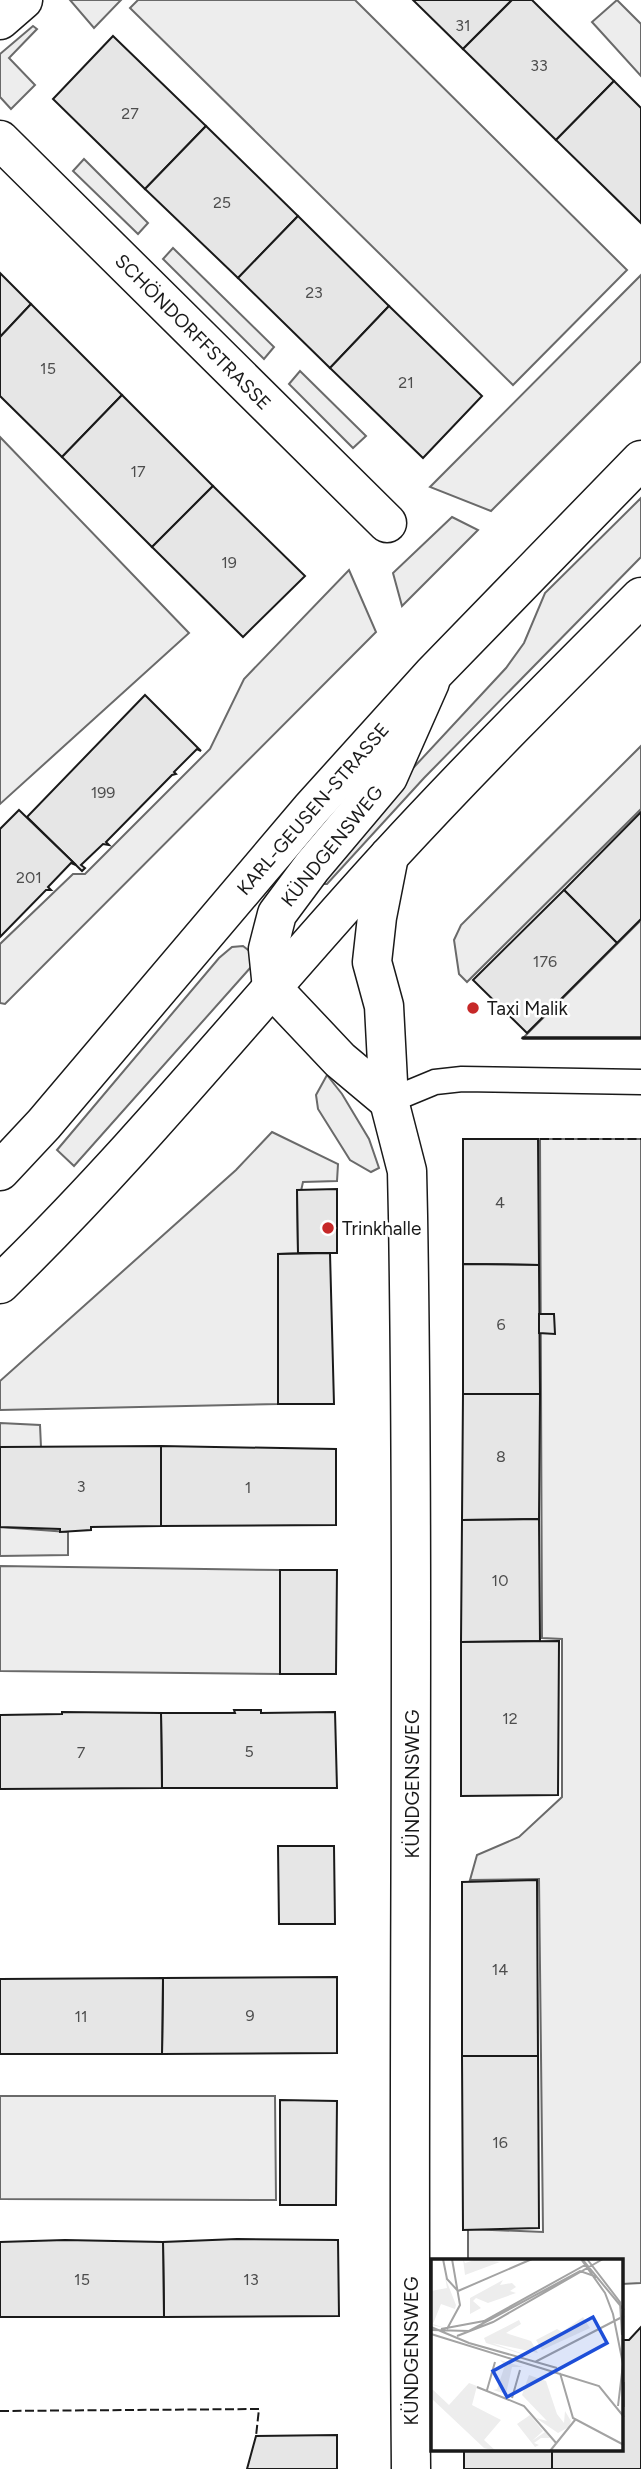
<svg xmlns="http://www.w3.org/2000/svg" width="641" height="2469" font-family="Figtree,sans-serif">
<style>
.built{fill:#ededed;stroke:#6a6a6a;stroke-width:2}
.building{fill:#e6e6e6;stroke:#1a1a1a;stroke-width:2}
.lines{fill:none;stroke-linecap:round;stroke-linejoin:round}
.lane-casing{stroke:#1a1a1a;stroke-width:27}
.street-casing{stroke:#1a1a1a;stroke-width:41}
.secondary-casing{stroke:#1a1a1a;stroke-width:41}
.lane{stroke:#fff;stroke-width:24}
.street{stroke:#fff;stroke-width:38}
.secondary{stroke:#fff;stroke-width:38}
.fence{stroke:#1a1a1a;stroke-width:2;stroke-dasharray:9 3.5;stroke-linecap:butt}
.wall{stroke:#1a1a1a;stroke-width:3.5}
.poi-dot{fill:#c62828;stroke:#fff;stroke-width:2.5}
.labels{text-anchor:middle;dominant-baseline:central;stroke-width:5;stroke-linejoin:round;paint-order:stroke}
.number-label{font-size:16px;fill:#4d4d4d}
.street-label{font-size:19px;fill:#1a1a1a;stroke:#fff}
.poi-label{font-size:19px;fill:#1a1a1a;stroke:#fff;text-anchor:start}
.inset-road{fill:none;stroke:#a3a3a3;stroke-width:2}
.view{fill:#1d4ed8;fill-opacity:0.15;stroke:#1d4ed8;stroke-width:3.5}
.inset-edge{fill:none;stroke:#1a1a1a;stroke-width:3.5}
</style>
<rect width="100%" height="100%" fill="#fff"/>
<g class="built">
<path d="M70,0H121L94,28Z"/>
<path d="M138,0H355L627,270L513,385L130,8Z"/>
<path d="M617,0L641,24V76L592,22Z"/>
<path d="M33,26L37,29L9,58L35,85L11,109L0,97V54Z"/>
<path d="M84,159L148,223L138,234L73,171Z"/>
<path d="M173,248L274,347L264,359L163,259Z"/>
<path d="M641,275V361L491,511L430,487Z"/>
<path d="M300,371L366,436L353,448L289,384Z"/>
<path d="M0,437L189,633L0,804Z"/>
<path d="M641,498V557L424,778L327,884H322L325,863L506,668L524,643L545,593Z"/>
<path d="M452,517L478,530L402,606L393,573Z"/>
<path d="M349,570L376,632L5,1004L0,1003V944L73,874H85L210,749L244,679Z"/>
<path d="M641,746V809L467,982L459,974L454,940L461,925Z"/>
<path d="M641,920V1038H523Z"/>
<path d="M243,946L252,953L251,967L74,1166L57,1150L219,958L232,947Z"/>
<path d="M327,1075L342,1094L369,1139L379,1168L371,1172L350,1160L318,1109L316,1095Z"/>
<path d="M272,1132L338,1164L337,1181L303,1182L301,1191H297L298,1253L278,1254V1404L0,1410V1381L236,1170Z"/>
<path d="M540,1139H641V2283L622,2284V2261H468V2229L543,2232L539,1879L470,1880L477,1855L519,1837L562,1797V1639L542,1638Z"/>
<path d="M0,1423L40,1425L41,1447H0Z"/>
<path d="M0,1527L68,1532V1555L0,1556Z"/>
<path d="M0,1566L280,1570V1674L0,1671Z"/>
<path d="M0,2096H275L276,2200L0,2199Z"/>
</g>
<g class="building">
<path d="M413,0H512L463,49Z"/>
<path d="M512,0H532L614,81L556,140L463,49Z"/>
<path d="M113,36L206,126L145,189L53,99Z"/>
<path d="M614,81L641,108V223L556,140Z"/>
<path d="M206,126L298,216L238,278L145,189Z"/>
<path d="M298,216L389,306L330,368L238,278Z"/>
<path d="M0,273L31,304L0,337Z"/>
<path d="M31,304L122,395L62,457L0,396V337Z"/>
<path d="M389,306L482,396L423,458L330,368Z"/>
<path d="M122,395L213,486L152,547L62,457Z"/>
<path d="M213,486L305,576L243,637L152,547Z"/>
<path d="M145,695L201,751L197,749L174,772L176,774L172,775L106,842L109,845L103,844L81,865L85,868L82,871L27,817Z"/>
<path d="M19,810L76,865L71,863L48,887L51,890H46L0,937V829Z"/>
<path d="M641,812V919L617,943L564,890Z"/>
<path d="M564,890L617,943L527,1033L473,980Z"/>
<path d="M463,1139H538L539,1265L463,1264Z"/>
<path d="M337,1189V1253H298L297,1190Z"/>
<path d="M330,1253L334,1404H278V1254Z"/>
<path d="M463,1264L539,1265L540,1394H463Z"/>
<path d="M539,1314H554L555,1334L539,1333Z"/>
<path d="M463,1394H540L539,1519L462,1520Z"/>
<path d="M161,1446V1526L91,1527V1530L60,1532V1529L0,1527V1447Z"/>
<path d="M161,1446L336,1449V1525L161,1526Z"/>
<path d="M539,1519L540,1641L461,1642L462,1520Z"/>
<path d="M280,1570H337L336,1674H280Z"/>
<path d="M559,1641L558,1795L461,1796V1642Z"/>
<path d="M234,1710H261V1713L335,1712L337,1788H162L161,1713H235Z"/>
<path d="M62,1712L161,1713L162,1788L0,1789V1715L62,1714Z"/>
<path d="M278,1846H334L335,1924H279Z"/>
<path d="M537,1880L538,2056H462V1882Z"/>
<path d="M337,1977V2053L162,2054L163,1978Z"/>
<path d="M163,1978L162,2054H0V1979Z"/>
<path d="M462,2056H538L539,2228L463,2230Z"/>
<path d="M280,2100L337,2101L336,2205H280Z"/>
<path d="M237,2239L338,2240L339,2316L164,2317L163,2242Z"/>
<path d="M65,2240L163,2242L164,2317H0V2242Z"/>
<path d="M641,2327V2469H552V2450H622V2340H629Z"/>
<path d="M337,2435V2469H247L256,2436Z"/>
<rect x="464" y="2450" width="88" height="19"/>
</g>
<g class="lines">
<g class="lane-casing">
<path id="lane" d="M389,1101L435,1082L462,1079L641,1082"/>
</g>
<g class="street-casing">
<g id="street">
<path d="M0,20L23,0"/>
<path d="M0,140L387,523"/>
<path d="M389,856L377,917L372,962L384,1006L389,1101L407,1171L408,1216C415,1633 407,2051 411,2469"/>
<path d="M389,1101L340,1060L272,988L268,949L277,914L312,867L388,777L430,682"/>
</g>
</g>
<g class="secondary-casing">
<g id="secondary">
<path d="M0,1171L44,1124L311,809L433,674L641,460"/>
<path d="M0,1284C138,1150 259,998 389,856C471,767 556,682 641,597"/>
</g>
</g>
<use href="#lane" class="lane"/>
<use href="#street" class="street"/>
<use href="#secondary" class="secondary"/>
<g class="fence">
<path d="M540,1139H641"/>
<path d="M0,2411L259,2409L256,2436"/>
</g>
<path class="wall" d="M523,1038H641"/>
</g>
<g class="poi-dot">
<circle cx="473" cy="1008" r="7"/>
<circle cx="328" cy="1228" r="7"/>
</g>
<g class="labels">
<g class="number-label">
<text x="463" y="25">31</text>
<text x="539" y="65">33</text>
<text x="130" y="113">27</text>
<text x="222" y="202">25</text>
<text x="314" y="292">23</text>
<text x="48" y="368">15</text>
<text x="406" y="382">21</text>
<text x="138" y="471">17</text>
<text x="229" y="562">19</text>
<text x="103" y="792">199</text>
<text x="29" y="877">201</text>
<text x="545" y="961">176</text>
<text x="500" y="1202">4</text>
<text x="501" y="1324">6</text>
<text x="501" y="1456">8</text>
<text x="81" y="1486">3</text>
<text x="248" y="1487">1</text>
<text x="500" y="1580">10</text>
<text x="510" y="1718">12</text>
<text x="249" y="1751">5</text>
<text x="81" y="1752">7</text>
<text x="500" y="1969">14</text>
<text x="250" y="2015">9</text>
<text x="81" y="2016">11</text>
<text x="500" y="2142">16</text>
<text x="82" y="2279">15</text>
<text x="251" y="2279">13</text>
</g>
<g class="street-label">
<text transform="translate(193 332) rotate(45)">SCHÖNDORFFSTRASSE</text>
<text transform="translate(313 809) rotate(-49)">KARL-GEUSEN-STRASSE</text>
<text transform="translate(332 846) rotate(-51)">KÜNDGENSWEG</text>
<text transform="translate(412 1784) rotate(-90)">KÜNDGENSWEG</text>
<text transform="translate(411 2351) rotate(-90)">KÜNDGENSWEG</text>
</g>
<g class="poi-label">
<text x="487" y="1008">Taxi Malik</text>
<text x="342" y="1228">Trinkhalle</text>
</g>
</g>
<g transform="translate(431 2259)">
<rect width="192" height="192" fill="#fff"/>
<path d="M32,0L34,4L47,0L69,3L34,16ZM14,18L25,46L24,50L10,45L2,65L14,69L0,66V32L16,29ZM72,21L69,26L81,24L85,28L79,32L85,34L57,44L45,39L42,42L50,49L39,55V39ZM152,58L159,69L111,91L105,81L126,70L131,73ZM88,61L90,65L75,74L100,82L107,94L61,84L104,99L55,84L53,79ZM69,101L92,108H81L75,135L62,131L66,130L74,106ZM98,116L115,122L126,155L133,164L134,152L140,162L138,168L127,174L105,159L116,162L91,136ZM38,124L46,127L41,146L70,161L53,181L65,192L53,189L0,139V129L18,146ZM99,156L112,172L101,182L114,173L119,179H110L103,184L108,186L104,188L86,165Z" fill="#ededed"/>
<path class="inset-road" d="M12,0L16,20L27,32M150,0L174,34L182,55L192,105L187,147M151,0L193,51M156,0L189,43L191,76M27,32L101,0M0,68L38,84L126,109M10,70L53,62L154,6M16,70L29,46L21,0M0,71L38,72L149,12L166,18M0,75L168,127L193,158M26,77L62,63L172,0M104,103L193,57M129,114L142,159L193,186M193,123V148M46,128L93,147L126,185M56,131L64,103M81,139L89,111M119,192L144,161"/>
<path class="view" d="M162,58L176,84L76,138L62,112Z"/>
<rect width="192" height="192" class="inset-edge"/>
</g>
</svg>
